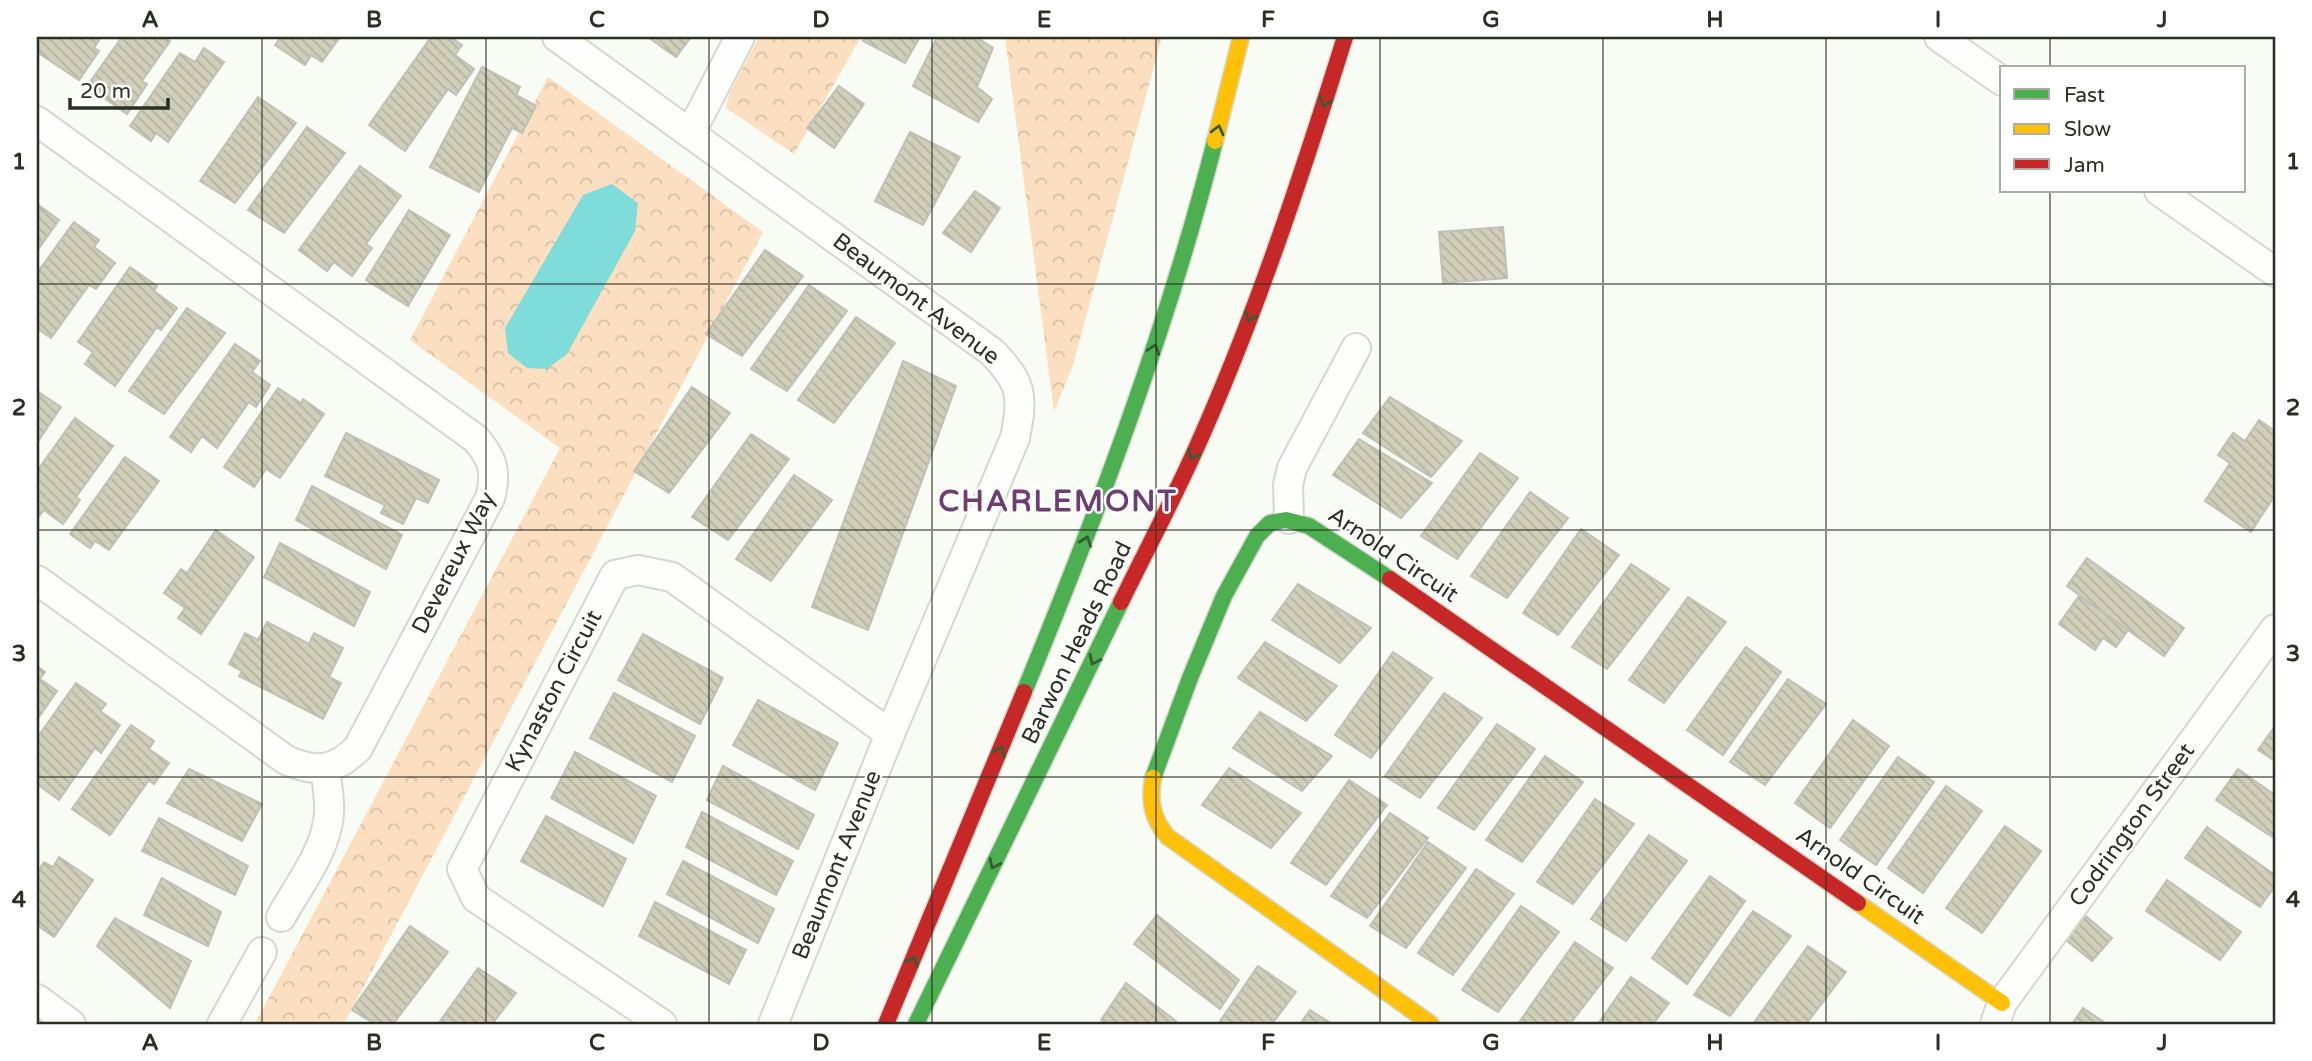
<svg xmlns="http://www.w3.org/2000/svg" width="2312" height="1061" font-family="'Varela Round',sans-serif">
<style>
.park{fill:url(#park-crowns)}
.water{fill:#7edcda}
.building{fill:url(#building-back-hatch);stroke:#bfc0b6;stroke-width:2}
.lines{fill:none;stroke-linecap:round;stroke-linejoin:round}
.street-casing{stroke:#d4d9cf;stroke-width:32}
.fast-casing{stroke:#d4d9cf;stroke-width:19}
.slow-casing{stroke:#d4d9cf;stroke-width:19}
.jam-casing{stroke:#d4d9cf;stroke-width:19}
.street{stroke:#fefffd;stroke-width:28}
.fast{stroke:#4caf50;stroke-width:16}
.slow{stroke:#ffc107;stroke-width:16}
.jam{stroke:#c62828;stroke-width:16}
.oneway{stroke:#355c33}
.grid{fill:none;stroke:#292f23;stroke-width:2;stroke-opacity:0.55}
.labels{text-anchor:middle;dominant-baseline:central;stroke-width:5;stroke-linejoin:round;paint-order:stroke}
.street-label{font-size:23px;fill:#292f23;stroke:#fff}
.district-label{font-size:30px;font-weight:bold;letter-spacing:2px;fill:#6e3e71;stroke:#fff}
.neatline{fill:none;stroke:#292f23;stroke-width:2.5}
.grid-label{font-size:23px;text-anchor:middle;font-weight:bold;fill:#292f23}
</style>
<defs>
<pattern id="park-crowns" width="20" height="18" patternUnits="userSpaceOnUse" patternTransform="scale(1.75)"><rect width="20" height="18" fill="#fcdfc0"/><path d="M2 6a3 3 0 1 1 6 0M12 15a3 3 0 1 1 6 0" fill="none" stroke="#d8c0a5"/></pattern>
<pattern id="building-back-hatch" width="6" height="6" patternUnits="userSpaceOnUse" patternTransform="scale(1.75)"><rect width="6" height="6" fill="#d1cfba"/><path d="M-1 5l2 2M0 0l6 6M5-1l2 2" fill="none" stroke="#b3b2a0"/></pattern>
</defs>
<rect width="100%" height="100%" fill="#f8fcf4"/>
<g class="park">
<path d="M759,37H861L794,154L726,108L730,92Z"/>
<path d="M1005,37H1162L1073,365L1054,412Z"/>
<path d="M548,77L763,232L344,1024H255L560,448L410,340Z"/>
</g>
<path class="water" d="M612,184L638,203L635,231L567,354L547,369L527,368L508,353L505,328L583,195Z"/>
<g class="building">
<path d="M43,37H101L94,48L99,51L79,80L37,52V46Z"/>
<path d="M122,37H163L170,41L142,81L147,84L127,114L87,86Z"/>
<path d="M281,37H340L322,62L311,55L305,65L275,45Z"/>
<path d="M431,37H450L462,45L455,55L474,69L456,95L448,89L405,151L369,125Z"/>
<path d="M648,37H691L676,57Z"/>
<path d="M866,37H920L905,63L863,41Z"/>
<path d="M937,37H976L993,48L977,87L992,99L978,122L913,86Z"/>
<path d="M204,48L224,62L168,142L156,133L151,141L130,126L180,53L195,62Z"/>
<path d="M482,67L520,87L516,95L536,106L522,133L512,128L479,192L430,167Z"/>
<path d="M839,86L864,104L834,148L807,128Z"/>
<path d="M258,97L296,123L235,203L200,181Z"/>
<path d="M307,127L345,153L284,233L248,210Z"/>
<path d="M910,132L960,157L923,225L875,201Z"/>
<path d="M360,166L401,196L366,244L372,248L352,276L334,262L327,271L299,250Z"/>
<path d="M975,191L1000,208L971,252L943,233Z"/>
<path d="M37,204L59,220L37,251Z"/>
<path d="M409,210L450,235L408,306L366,280Z"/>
<path d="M74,222L99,240L94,247L115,263L96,289L89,285L51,338L37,328V273Z"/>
<path d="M1503,227L1507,278L1443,283L1439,232Z"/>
<path d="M765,250L803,276L742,356L706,334Z"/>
<path d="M130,267L157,286L154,291L177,308L161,330L157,327L115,386L85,364L93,352L78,342Z"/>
<path d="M809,285L847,311L787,391L751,369Z"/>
<path d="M187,308L225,333L164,414L129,391Z"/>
<path d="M856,317L895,343L834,423L798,400Z"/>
<path d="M235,344L260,361L252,372L270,385L256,407L249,402L217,448L202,436L191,452L170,437Z"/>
<path d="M903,361L956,386L868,630L812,607Z"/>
<path d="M692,387L730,413L669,493L634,471Z"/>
<path d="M278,388L301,403L303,399L324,414L280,478L266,469L254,487L224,467Z"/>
<path d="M37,391L61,407L37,443Z"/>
<path d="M1390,397L1462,441L1431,477L1363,433Z"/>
<path d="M75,418L113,446L76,497L80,500L63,524L44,510L37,519V471Z"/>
<path d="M2259,420L2275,431V495L2251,532L2205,501L2230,463L2218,455L2233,433L2245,441Z"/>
<path d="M346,433L439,480L428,503L416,498L403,524L381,513L385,505L325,476Z"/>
<path d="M751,434L789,459L728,540L692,517Z"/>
<path d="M1359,439L1432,483L1401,518L1333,475Z"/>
<path d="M1480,453L1518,478L1457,559L1421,536Z"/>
<path d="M125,457L159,481L109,550L95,541L90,548L70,534Z"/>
<path d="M794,475L832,500L771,581L736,559Z"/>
<path d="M312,486L402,535L386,569L296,520Z"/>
<path d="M1530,492L1568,518L1507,598L1471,576Z"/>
<path d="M1581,529L1619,555L1558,635L1523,613Z"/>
<path d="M216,530L254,557L201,634L178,618L185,608L164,593L181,569L187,573Z"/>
<path d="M280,543L370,592L354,626L264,577Z"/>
<path d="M2087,558L2184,628L2164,656L2067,586Z"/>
<path d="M1631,564L1669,589L1607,669L1572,647Z"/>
<path d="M1298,584L1371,628L1340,663L1272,620Z"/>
<path d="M2079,596L2128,630L2116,647L2103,638L2095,650L2059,624Z"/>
<path d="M1688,597L1726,622L1664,703L1629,680Z"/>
<path d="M267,622L309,644L314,633L343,648L329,677L341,683L323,719L239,676L242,671L229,664L245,633L258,640Z"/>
<path d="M643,634L723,678L700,724L618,680Z"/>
<path d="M1265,642L1337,686L1306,721L1238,678Z"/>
<path d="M1746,647L1781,672L1723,755L1687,730Z"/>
<path d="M1393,652L1432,678L1371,758L1335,735Z"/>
<path d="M37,666L45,672L40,679L57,691L37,720Z"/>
<path d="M1788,679L1826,704L1765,785L1730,762Z"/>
<path d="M76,683L106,704L100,711L120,725L101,753L95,748L59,800L37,784V738Z"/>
<path d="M614,693L695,736L672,782L590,738Z"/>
<path d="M1444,693L1482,718L1420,798L1385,776Z"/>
<path d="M758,700L838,743L815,790L733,745Z"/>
<path d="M1260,712L1332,756L1302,791L1233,748Z"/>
<path d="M1853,720L1889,746L1830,828L1795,803Z"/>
<path d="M1497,724L1535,749L1474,830L1438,808Z"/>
<path d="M131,725L154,741L149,749L169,763L154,784L149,780L110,835L72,809Z"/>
<path d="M2275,726V761L2258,750Z"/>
<path d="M575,752L656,796L633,843L551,798Z"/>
<path d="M1545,756L1583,782L1522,862L1486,840Z"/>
<path d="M1898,757L1934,782L1876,865L1840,840Z"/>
<path d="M723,766L814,815L798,849L707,800Z"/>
<path d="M1229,768L1301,813L1271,848L1202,805Z"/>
<path d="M189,769L262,804L242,841L167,803Z"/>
<path d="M2238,769L2275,795V839L2216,800Z"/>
<path d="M1349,780L1387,805L1326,885L1291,863Z"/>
<path d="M1946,786L1982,811L1923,893L1888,868Z"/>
<path d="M1595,799L1634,824L1573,904L1537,882Z"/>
<path d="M702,812L793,861L776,895L686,847Z"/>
<path d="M1390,813L1428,838L1367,918L1331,896Z"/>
<path d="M546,816L626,859L603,906L521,861Z"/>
<path d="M159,818L248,866L235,895L142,851Z"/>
<path d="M2005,826L2041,851L1982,933L1946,908Z"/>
<path d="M2207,827L2275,875V886L2260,907L2185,858Z"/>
<path d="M1649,835L1687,861L1626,941L1591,919Z"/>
<path d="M1428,842L1466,868L1406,948L1370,926Z"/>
<path d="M59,857L93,880L54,937L37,925V873L44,862L53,867Z"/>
<path d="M683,861L774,909L758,943L667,894Z"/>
<path d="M1476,869L1514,894L1453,975L1418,953Z"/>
<path d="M1710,876L1745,901L1687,984L1652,958Z"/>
<path d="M162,878L221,912L208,946L144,915Z"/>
<path d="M2167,880L2241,932L2220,960L2146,911Z"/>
<path d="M655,902L746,950L729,984L639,936Z"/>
<path d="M1521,906L1559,932L1498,1012L1462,990Z"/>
<path d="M1753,911L1791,936L1730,1016L1694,995Z"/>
<path d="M2081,912L2112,938L2092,961L2061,936Z"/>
<path d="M1157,915L1239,980L1220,1009L1134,944Z"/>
<path d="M115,918L191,961L170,1008L97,946Z"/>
<path d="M410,926L448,952L393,1024H375L352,1010Z"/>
<path d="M1575,942L1613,968L1570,1024H1518Z"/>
<path d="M1808,946L1846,972L1806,1024H1753Z"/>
<path d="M1258,966L1296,992L1272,1024H1218Z"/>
<path d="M478,968L516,993L492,1024H438Z"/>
<path d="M1631,977L1669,1003L1653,1024H1598Z"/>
<path d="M1126,983L1176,1021L1173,1024H1107L1101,1020Z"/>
<path d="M2083,1008L2107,1024H2072Z"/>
<path d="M1310,1010L1332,1024H1300Z"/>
</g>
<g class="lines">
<g class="street-casing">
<g id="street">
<path d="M557,37L992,352C1023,384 1023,396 1015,438L890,734L773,1024"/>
<path d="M1939,37L2002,81"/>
<path d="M37,121L476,439C493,459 497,472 490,498L358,748C334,772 316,773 286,760L37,580"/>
<path d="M691,132L740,37"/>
<path d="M2159,191L2275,272"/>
<path d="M1289,519L1288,485L1292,468L1356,348"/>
<path d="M281,917C298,886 327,850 329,813C330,799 327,783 325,769"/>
<path d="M37,999L71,1024"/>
<path d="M222,1024L262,952"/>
<path d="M662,1024L476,898L462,869L615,575L638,570L672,577L890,734"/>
<path d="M1995,1024L2002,1003L2275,629"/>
</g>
</g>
<g class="fast-casing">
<g id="fast">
<path d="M1024,692C1098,512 1167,330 1215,141"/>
<path d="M1153,778L1190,678L1224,596L1257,536L1270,523L1286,520L1309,526L1390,579"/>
<path d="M916,1024L1121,602"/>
</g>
</g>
<g class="slow-casing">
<g id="slow">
<path d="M1215,141L1241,37"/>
<path d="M1153,778C1149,801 1152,819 1168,837L1431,1024"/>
<path d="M1858,903L2002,1003"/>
</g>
</g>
<g class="jam-casing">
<g id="jam">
<path d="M1390,579L1858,903"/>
<path d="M1121,602C1145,553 1171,504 1194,453C1255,318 1301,178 1345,37"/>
<path d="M886,1024L1024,692"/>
</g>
</g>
<use href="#street" class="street"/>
<use href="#fast" class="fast"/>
<use href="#slow" class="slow"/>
<use href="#jam" class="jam"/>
</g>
<defs><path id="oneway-chevron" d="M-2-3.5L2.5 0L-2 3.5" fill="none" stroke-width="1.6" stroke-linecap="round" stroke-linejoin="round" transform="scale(1.75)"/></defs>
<g class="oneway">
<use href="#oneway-chevron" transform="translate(1325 102) rotate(108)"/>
<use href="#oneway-chevron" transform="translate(1218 130) rotate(-76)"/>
<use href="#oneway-chevron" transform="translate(1250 317) rotate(112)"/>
<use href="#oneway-chevron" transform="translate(1154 349) rotate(-72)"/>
<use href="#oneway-chevron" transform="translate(1193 455) rotate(114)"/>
<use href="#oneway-chevron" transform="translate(1086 541) rotate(-70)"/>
<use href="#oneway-chevron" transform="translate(1094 660) rotate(116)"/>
<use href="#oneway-chevron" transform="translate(1000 751) rotate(-67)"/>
<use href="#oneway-chevron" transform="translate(994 864) rotate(116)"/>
<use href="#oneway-chevron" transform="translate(913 961) rotate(-67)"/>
</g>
<path class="grid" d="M262,37V1024M486,37V1024M709,37V1024M932,37V1024M1156,37V1024M1380,37V1024M1603,37V1024M1826,37V1024M2050,37V68M2050,191V1024M37,284H2275M37,530H2275M37,777H2275"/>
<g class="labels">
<g class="street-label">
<text transform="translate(916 299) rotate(37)">Beaumont Avenue</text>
<text transform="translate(1393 555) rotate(34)">Arnold Circuit</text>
<text transform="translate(454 563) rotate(-63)">Devereux Way</text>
<text transform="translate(1077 643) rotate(-64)">Barwon Heads Road</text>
<text transform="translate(554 691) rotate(-62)">Kynaston Circuit</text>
<text transform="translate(2132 825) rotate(-54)">Codrington Street</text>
<text transform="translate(837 865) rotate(-68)">Beaumont Avenue</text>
<text transform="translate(1860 876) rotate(35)">Arnold Circuit</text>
</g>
<g class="district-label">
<text x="1058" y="501">CHARLEMONT</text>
</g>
</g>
<rect width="2312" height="1061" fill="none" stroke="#ffffff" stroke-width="77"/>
<rect x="2000" y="66" width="245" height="126" fill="#ffffff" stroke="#a9aca7" stroke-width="2"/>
<rect x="2014" y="89" width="35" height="10" fill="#4caf50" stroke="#a9aca7" stroke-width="2"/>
<text x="2064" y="102" font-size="21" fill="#292f23">Fast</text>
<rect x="2014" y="124" width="35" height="10" fill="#ffc107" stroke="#a9aca7" stroke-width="2"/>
<text x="2064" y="136" font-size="21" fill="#292f23">Slow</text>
<rect x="2014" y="159" width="35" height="10" fill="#c62828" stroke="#a9aca7" stroke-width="2"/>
<text x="2064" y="172" font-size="21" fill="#292f23">Jam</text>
<path d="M70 98v10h98v-10" fill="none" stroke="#292f23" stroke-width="3.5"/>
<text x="80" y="98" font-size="21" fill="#292f23" stroke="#ffffff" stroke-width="5" paint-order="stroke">20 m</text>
<rect x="38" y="38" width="2236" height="985" class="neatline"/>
<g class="grid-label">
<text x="150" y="27">A</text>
<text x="374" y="27">B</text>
<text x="597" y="27">C</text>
<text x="821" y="27">D</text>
<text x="1044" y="27">E</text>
<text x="1268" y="27">F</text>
<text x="1491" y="27">G</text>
<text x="1715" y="27">H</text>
<text x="1938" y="27">I</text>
<text x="2162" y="27">J</text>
<text x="19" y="169">1</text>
<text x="2293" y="169">1</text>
<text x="19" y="415">2</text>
<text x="2293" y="415">2</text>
<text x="19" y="661">3</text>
<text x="2293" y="661">3</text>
<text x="19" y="907">4</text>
<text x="2293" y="907">4</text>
<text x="150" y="1050">A</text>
<text x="374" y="1050">B</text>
<text x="597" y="1050">C</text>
<text x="821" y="1050">D</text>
<text x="1044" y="1050">E</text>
<text x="1268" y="1050">F</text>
<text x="1491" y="1050">G</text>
<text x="1715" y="1050">H</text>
<text x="1938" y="1050">I</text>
<text x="2162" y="1050">J</text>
</g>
</svg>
